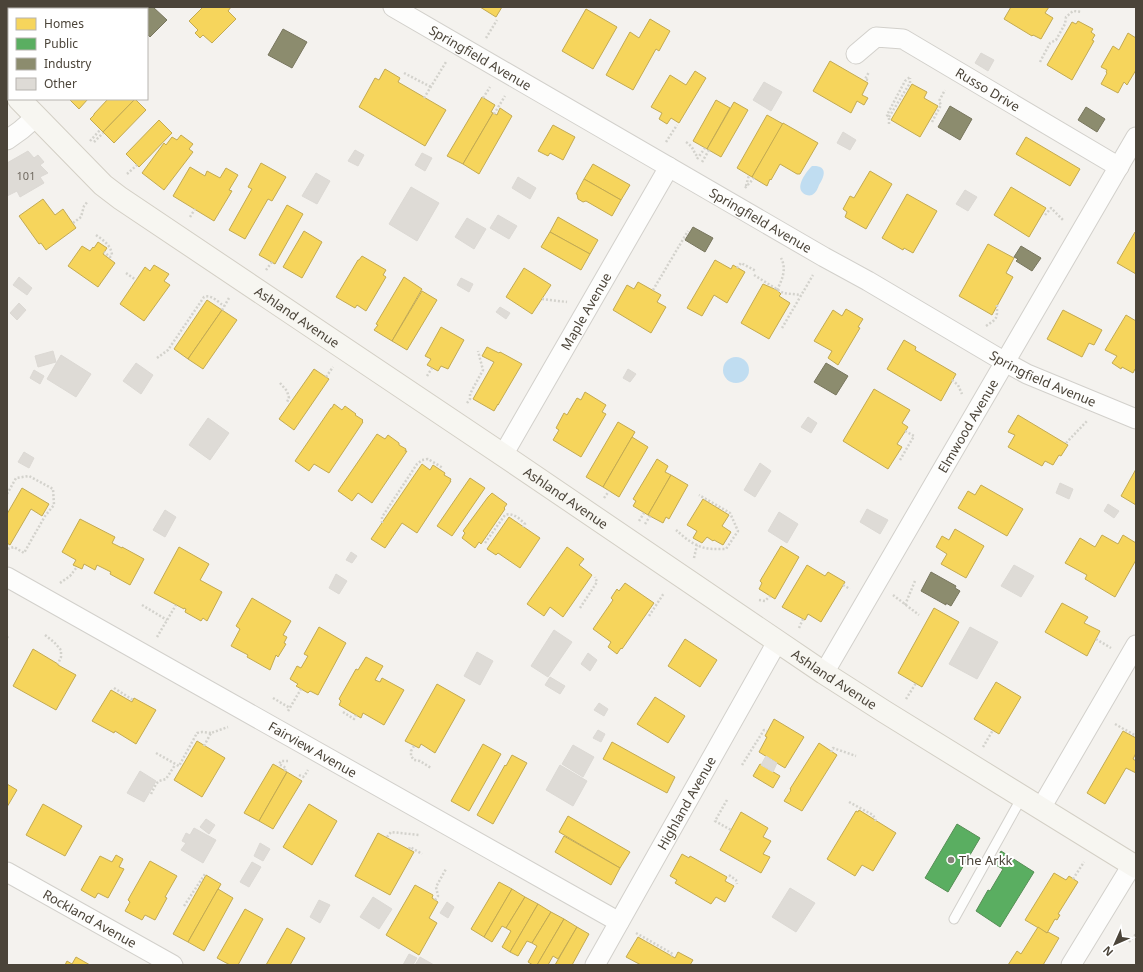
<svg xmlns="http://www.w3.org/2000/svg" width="1143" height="972" font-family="'Noto Sans',sans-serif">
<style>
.water{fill:#c0ddf1}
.homes{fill:#f6d55c;stroke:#c3aa52}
.public{fill:#5aae61;stroke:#568e55}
.industry{fill:#8c8c6e;stroke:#78765e}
.building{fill:#dedbd6;stroke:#dcd9d4}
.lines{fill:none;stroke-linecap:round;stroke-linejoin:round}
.lane-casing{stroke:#d2d0cb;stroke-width:11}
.street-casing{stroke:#d2d0cb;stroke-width:21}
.secondary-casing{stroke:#d3cfc5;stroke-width:24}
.path{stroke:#d3d2cc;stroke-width:2.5;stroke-dasharray:2 2;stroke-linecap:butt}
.lane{stroke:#fdfdfc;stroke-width:9}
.street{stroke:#fdfdfc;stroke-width:19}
.secondary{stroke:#f7f6f1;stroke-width:22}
.poi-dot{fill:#868178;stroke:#fff;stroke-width:1.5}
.labels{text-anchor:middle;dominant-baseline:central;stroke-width:4;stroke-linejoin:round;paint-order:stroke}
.number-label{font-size:11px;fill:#706a61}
.street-label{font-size:13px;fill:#4b4439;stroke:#fff}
.poi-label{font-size:13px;fill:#4b4439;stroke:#fff;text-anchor:start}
</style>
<rect width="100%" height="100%" fill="#f4f2ee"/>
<g class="water">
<path d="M812,166C828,165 825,176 819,185C818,188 816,193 812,195C809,196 805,195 803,193C795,186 807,171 812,166Z"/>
<circle cx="736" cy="370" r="13"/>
</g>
<g class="homes">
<path d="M17,7H39L37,9H15Z"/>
<path d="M39,7H65L63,9H37Z"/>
<path d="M203,7H231L228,11L236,19L212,43L203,35L200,38L195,33L198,30L189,21Z"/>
<path d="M480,7H502L496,17Z"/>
<path d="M1011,7H1049L1045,13L1053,18L1041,39L1033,35L1032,36L1004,19Z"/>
<path d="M586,9L617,27L593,69L562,51Z"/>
<path d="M650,19L670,31L659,51L656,49L633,90L606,75L630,32L639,38Z"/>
<path d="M1078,21L1093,29L1091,32L1095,35L1092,40L1094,41L1072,80L1047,65L1072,22L1076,24Z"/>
<path d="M1128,33L1136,38V70L1127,85L1124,82L1118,93L1101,84L1107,73L1106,72L1107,70L1101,67L1113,46L1119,50Z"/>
<path d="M830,61L868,83L862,95L868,98L864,105L857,101L851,113L813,91Z"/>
<path d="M385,69L400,78L398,82L446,110L425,146L359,107L375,78L379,80Z"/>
<path d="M695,71L706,78L679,123L671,118L667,124L659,119L662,113L651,107L670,75L686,85Z"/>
<path d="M912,84L927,92L924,98L938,106L920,137L891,120Z"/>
<path d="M482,97L495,105L491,112L493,113L463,164L447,156Z"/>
<path d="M69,99H88L79,109Z"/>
<path d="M108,99H135L103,132L90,119L94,115V114Z"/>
<path d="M135,99L146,110L114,143L103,132Z"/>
<path d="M716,100L730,108L707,149L693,141Z"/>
<path d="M734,102L748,110L721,157L707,149Z"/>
<path d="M500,108L512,116L479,174L463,164L493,113L497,115Z"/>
<path d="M767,115L783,124L752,177L737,168Z"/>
<path d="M159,120L172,133L139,167L126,154Z"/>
<path d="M783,123L818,143L800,174H797L780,164L771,180L770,179L767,186L752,177Z"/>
<path d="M553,125L575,137L563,160L550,153L548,156L538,151Z"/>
<path d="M181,135L193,144L189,149L193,152L164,190L142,173L164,143L166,145L172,137L177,140Z"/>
<path d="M1026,137L1080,169L1070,186L1016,154Z"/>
<path d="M261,163L286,177L272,201L268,199L245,239L229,230L252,189L248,187Z"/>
<path d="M593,164L630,185L621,200L584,179Z"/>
<path d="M190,167L205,176L207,171L220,178L226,168L238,175L229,190L232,191L214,221L173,196Z"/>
<path d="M870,171L892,184L866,229L845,217L847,212L843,209L850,196L854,198Z"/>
<path d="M584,179L621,200L612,216L586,201L583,202L578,199L577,194H576Z"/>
<path d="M1011,187L1046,208L1029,237L994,215Z"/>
<path d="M907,194L937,211L913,253L904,248L903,250L882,238Z"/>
<path d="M43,199L55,215L63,209L76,228L46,250L41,243L39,244L19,216Z"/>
<path d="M287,205L303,214L275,264L259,255Z"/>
<path d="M558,217L598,240L590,254L550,232Z"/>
<path d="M304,231L322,242L302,278L283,267Z"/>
<path d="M550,232L590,254L581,270L541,247Z"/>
<path d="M1135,232H1136V274L1117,263Z"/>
<path d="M98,242L107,248L103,254L115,263L98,287L68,266L82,246L90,251L93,247L94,248Z"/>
<path d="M988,244L1014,258L1006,273L1013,277L992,315L959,296Z"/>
<path d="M362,256L386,270L383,275L386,277L366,311L357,305L355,308L336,297L358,260H359Z"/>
<path d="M715,260L731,269L733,265L745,272L727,303L714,295L702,316L687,308Z"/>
<path d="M154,265L169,274L164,281L170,285L144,321L120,304L145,267L150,271Z"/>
<path d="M524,268L551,285L532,314L506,297Z"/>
<path d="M404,277L422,289L392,341L374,330L378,325L376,324Z"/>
<path d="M638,282L661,295L657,302L666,307L651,333L613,310L627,285L634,289Z"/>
<path d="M763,284L777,290L781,294L779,296L790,303L769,339L741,323Z"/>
<path d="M422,291L437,300L407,350L392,341Z"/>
<path d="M207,300L222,310L188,359L174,349Z"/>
<path d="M846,309L863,319L858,327L860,328L838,365L828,358L832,351L814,341L833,310L842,316Z"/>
<path d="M222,310L237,320L203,369L188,359Z"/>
<path d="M1063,310L1102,330L1094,345L1089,343L1082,357L1047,339Z"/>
<path d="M1126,315L1136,321V370L1135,369L1133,373L1122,367L1121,369L1112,363L1117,356L1105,350Z"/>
<path d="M441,327L464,340L448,369L441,366L438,371L427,365L431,359L425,356Z"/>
<path d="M904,340L916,347L915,350L956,374L941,401L887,369Z"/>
<path d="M487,347L499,353L500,352L522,364L498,405V404L494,411L473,399L494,362L482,356Z"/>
<path d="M314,369L329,379L294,430L279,419Z"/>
<path d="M874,389L910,410L902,423L908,427L897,444L902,447L888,469L843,441Z"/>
<path d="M585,392L606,405L602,412L606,414L581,457L553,440L559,430L556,428L564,413L567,415L577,398L581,400Z"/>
<path d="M334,404L342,410L345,406L356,414L355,415L363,420L362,421L363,422L329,473L314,464L309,471L295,461L331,408H332Z"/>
<path d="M1018,415L1068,445L1061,456L1059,455L1053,465L1045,461L1042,466L1008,447L1015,435L1008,432Z"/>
<path d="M618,422L635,432L603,487L586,477Z"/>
<path d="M377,434L385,439L388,435L399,443V445L406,449L405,451H407L372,503L358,493L352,501L338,491Z"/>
<path d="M632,437L648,447L619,497L603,487Z"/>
<path d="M657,459L668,466L665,472L671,475L648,515L633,506L636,501L633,499Z"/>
<path d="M422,464L430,470L433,465L445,473L444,475L451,479L450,481H451L417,533L402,523L385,548L371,539Z"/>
<path d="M1136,469V505L1121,496Z"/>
<path d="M671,475L688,485L669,519L666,517L663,523L648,515Z"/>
<path d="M470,478L485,488L452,536L437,526Z"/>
<path d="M981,485L1023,509L1007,536L958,508L968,491L975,495Z"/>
<path d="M22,488L49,504L42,516L31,509L10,545L7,543V514Z"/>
<path d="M492,493L507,504L504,508L505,509L481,544L479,542L475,548L462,538L465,533L463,531L488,497Z"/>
<path d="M703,499L729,515L722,526L731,532L723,545L714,540L713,541L707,537L702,543L693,538L697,531L687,525Z"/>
<path d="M509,517L540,538L520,568L498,553L496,555L487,549Z"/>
<path d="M80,519L115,537L112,543L122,548V547L144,559L130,585L110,574L111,572L97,565L95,570L84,564L82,569L73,565L76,560L62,552Z"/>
<path d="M955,529L984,546L966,578L941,564L947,554L936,547L942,536L949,540Z"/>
<path d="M1102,535L1118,544L1123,535L1136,543V560L1115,597L1085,579L1087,575L1065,563L1080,538L1095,547Z"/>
<path d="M781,546L799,557L775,599L759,589L762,583L760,581Z"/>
<path d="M179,547L209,564L200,580L222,592L207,621L203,618L201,621L185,612L186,609L184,608V609L154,593Z"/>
<path d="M567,547L584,559L579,565L592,575L563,617L550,607L544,616L527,604Z"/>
<path d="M807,565L825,576L828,572L845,582L821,622L808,614L805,620L782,607Z"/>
<path d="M625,583L654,603L622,649L621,648L617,654L608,647L611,642L593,629L613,600L611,598L617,589L619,591Z"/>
<path d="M252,598L291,621L283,635L287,637L284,643L286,644L278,657L276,655L270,670L247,657L248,655L231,646L240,629L236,626Z"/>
<path d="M1062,603L1088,617L1084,623L1100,631L1087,656L1045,632Z"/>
<path d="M934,608L959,622L922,687L898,673Z"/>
<path d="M319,627L346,643L318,695L310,691L308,693L296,686L298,684L290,679L297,666L301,668L308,656L304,654Z"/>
<path d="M685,639L717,660L700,687L668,666Z"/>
<path d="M33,649L58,664V665L76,675L56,710L13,686Z"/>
<path d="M366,657L383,666L375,680L380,682L382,678L404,690L384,725L363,713L361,718L339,705L341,701L339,699L356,669L358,670Z"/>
<path d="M996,682L1021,697L999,734L974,719Z"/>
<path d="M437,684L465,700L435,753L421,744L419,748L405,741Z"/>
<path d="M111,690L132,702L134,698L156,710L136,744L115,731L114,733L92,721Z"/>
<path d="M655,697L685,716L668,743L637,724Z"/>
<path d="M774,719L804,737L785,768L759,752L767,737L765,736Z"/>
<path d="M1123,731L1136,738V753L1133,759L1136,761V773L1126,768L1105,804L1087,793Z"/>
<path d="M197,741L225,758L202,797L174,780Z"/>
<path d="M612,742L675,777L667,793L603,759Z"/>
<path d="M819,743L837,755L802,811L784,801L791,790L790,789Z"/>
<path d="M483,744L501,754L469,811L451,801Z"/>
<path d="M512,755L527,763L493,824L477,815L505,765L506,766Z"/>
<path d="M273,764L287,772L259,821L244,813Z"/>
<path d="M760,764L780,776L773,788L753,776Z"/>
<path d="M287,772L302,781L273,829L259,821Z"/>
<path d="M7,784L17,790L7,807Z"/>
<path d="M43,804L82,826L65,856L26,835Z"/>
<path d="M309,804L337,821L312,865L283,847Z"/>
<path d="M859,810L896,833L873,871L862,865L855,876L827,859L856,811L858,812Z"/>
<path d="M741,812L768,828L763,837L771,841L763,854L770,857L761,873L720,850Z"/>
<path d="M568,816L630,852L620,868L559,832Z"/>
<path d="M378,833L414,852L390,895L355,876Z"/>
<path d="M564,836L620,868L611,885L555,852Z"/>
<path d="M682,854L689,858L690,856L727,877L725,881L734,886L725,902L716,897L711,904L675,883L677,880L670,876Z"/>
<path d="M116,855L123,859L119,867L124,869L108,898L98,893L95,898L81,890L100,856L112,862Z"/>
<path d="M150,861L177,876L165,897L167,898L155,920L145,915L142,920L125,911L130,902L128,900Z"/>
<path d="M1054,873L1066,880L1069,876L1078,882L1058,914L1060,915L1057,920L1055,919L1047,933L1025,920Z"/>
<path d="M206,875L221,884L188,942L173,934Z"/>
<path d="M499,882L512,889L484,937L471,929Z"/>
<path d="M415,885L433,895L432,898L438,902L429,918L437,923L419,955L386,935Z"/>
<path d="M218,889L233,898L204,951L188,942Z"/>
<path d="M512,889L525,897L506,928L502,926L492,942L484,937Z"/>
<path d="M525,897L538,904L510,952L502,947L511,931L506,928Z"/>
<path d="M538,904L551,912L532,943L527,941L518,956L510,952Z"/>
<path d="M245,909L263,919L238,965H230L217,958Z"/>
<path d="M551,912L564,919L537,965H533L528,962L537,946L532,943Z"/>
<path d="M564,919L577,927L558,959L553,956L548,965H537Z"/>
<path d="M577,927L589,934L572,965H555Z"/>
<path d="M1038,927L1047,933L1048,932L1059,938L1043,965H1008L1017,951L1021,954Z"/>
<path d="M287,928L305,938L290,965H266Z"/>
<path d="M638,937L675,958L678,952L693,960L690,965H641L626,957Z"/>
<path d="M76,957L90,965H65L67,961L72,964Z"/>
</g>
<g class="public">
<path d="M957,824L980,838L948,892L925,878Z"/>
<path d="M1001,851L1034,872L1000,927L976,911L988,890L990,891L1003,869L994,864Z"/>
</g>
<g class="industry">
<path d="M128,7H153L167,20L150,37L147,34V9H126Z"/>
<path d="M283,29L307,42L292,68L268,55Z"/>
<path d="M950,106L972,119L960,140L938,127Z"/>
<path d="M1086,107L1105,119L1097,132L1078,120Z"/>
<path d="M693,227L713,238L705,252L685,240Z"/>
<path d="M1021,246L1041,258L1032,271L1016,261L1018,259L1014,257Z"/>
<path d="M826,363L848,376L836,395L814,382Z"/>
<path d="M931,572L956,586L955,588L960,591L951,606L946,603V605L921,591Z"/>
</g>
<g class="building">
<path d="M981,53L994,60L988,71L975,63Z"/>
<path d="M764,82L782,92L771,111L753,100Z"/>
<path d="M843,132L856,140L850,150L837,143Z"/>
<path d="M355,150L364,155L358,166L348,161Z"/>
<path d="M28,151L34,158L38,155L44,162L40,165L48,173L40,177L44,183L20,197L17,191L7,196V163Z"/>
<path d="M422,153L432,158L425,171L415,165Z"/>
<path d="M316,173L330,181L317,204L302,196Z"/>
<path d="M518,177L536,188L530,199L512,188Z"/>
<path d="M411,187L439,203L417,241L389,224Z"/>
<path d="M965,190L977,197L968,211L956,204Z"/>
<path d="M498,215L517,226L509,239L490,228Z"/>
<path d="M467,218L486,229L474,249L455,237Z"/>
<path d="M19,277L32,288L27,295L13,285Z"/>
<path d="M461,278L473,284L469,292L457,285Z"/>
<path d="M19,303L26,310L17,320L10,313Z"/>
<path d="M500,307L510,313L506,319L496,312Z"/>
<path d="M53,351L56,362L38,367L35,356Z"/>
<path d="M61,355L91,374L76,397L47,379Z"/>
<path d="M136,363L153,375L141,394L123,381Z"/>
<path d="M628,369L636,374L630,382L623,378Z"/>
<path d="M34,370L44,376L40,384L30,378Z"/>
<path d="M808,417L817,423L811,433L801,427Z"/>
<path d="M208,418L229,433L210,460L189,445Z"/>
<path d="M24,452L34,458L29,468L18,462Z"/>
<path d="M760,463L771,471L755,497L744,490Z"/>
<path d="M1060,483L1073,489L1069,499L1056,493Z"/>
<path d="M1108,504L1119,511L1114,518L1104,511Z"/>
<path d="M867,509L888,520L880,534L860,522Z"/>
<path d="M165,510L176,517L165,537L153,530Z"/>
<path d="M779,512L798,524L787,543L768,531Z"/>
<path d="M351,552L357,556L352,563L346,560Z"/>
<path d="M1014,565L1034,576L1021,597L1001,586Z"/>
<path d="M336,574L347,581L339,594L329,588Z"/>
<path d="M970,627L998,642L977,679L949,664Z"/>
<path d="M554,630L572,642L548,677L531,666Z"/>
<path d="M477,652L493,661L480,685L464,676Z"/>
<path d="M588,653L597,660L590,671L581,664Z"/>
<path d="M550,677L565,686L560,694L545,685Z"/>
<path d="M599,703L608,709L604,716L594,710Z"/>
<path d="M598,730L605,734L601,742L593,738Z"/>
<path d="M573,745L594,757L583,777L562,764Z"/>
<path d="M766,756L777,763L773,772L761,765Z"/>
<path d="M560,765L587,781L573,806L546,790Z"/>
<path d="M140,771L156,781L144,802L127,793Z"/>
<path d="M206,819L215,825L209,834L200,827Z"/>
<path d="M194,828L216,840L203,863L181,850L186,843L182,841L186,833L190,835Z"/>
<path d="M260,843L270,849L263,861L254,856Z"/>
<path d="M252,862L261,867L249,887L240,882Z"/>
<path d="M790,888L815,903L796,932L772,917Z"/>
<path d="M373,897L392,909L379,929L360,917Z"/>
<path d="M319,900L330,905L320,923L310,917Z"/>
<path d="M447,902L454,907L448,918L440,913Z"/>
<path d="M409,954L417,958L413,965H403Z"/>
<path d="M420,957L434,965H415Z"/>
</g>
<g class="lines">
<g class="lane-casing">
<path id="lane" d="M954,919L1022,797"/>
</g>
<g class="street-casing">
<g id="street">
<path id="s1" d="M393,7L824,257L868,281L1005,362L1027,374L1136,419"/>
<path id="s2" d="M856,54L876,37L903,39L1119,167"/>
<path d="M7,140L21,130L36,117"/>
<path id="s3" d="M503,455L669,167"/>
<path id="s4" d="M7,577L619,922"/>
<path id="s5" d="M824,673L1136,137"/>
<path d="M1041,808L1136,645"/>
<path id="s6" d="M7,872L173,965"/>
<path id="s7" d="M595,965L777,642"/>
<path d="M1071,965L1132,865"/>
</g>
</g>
<g class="secondary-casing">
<g id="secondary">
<path id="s8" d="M19,99L103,185L120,198L503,455L824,673L885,712L1136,867"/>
</g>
</g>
<g class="path">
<path d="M7,38L9,37"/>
<path d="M486,38L497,20"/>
<path d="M7,45L9,43"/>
<path d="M1040,62L1050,43L1056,40L1065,24L1066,17L1073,11L1082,12"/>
<path d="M404,73L431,87"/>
<path d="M868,80L865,79L869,72"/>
<path d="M424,98L446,62"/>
<path d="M483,98L490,87"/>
<path d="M494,114L505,96"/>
<path d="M889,117L910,83V78"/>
<path d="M932,122L941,105L939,101L945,90"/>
<path d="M889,124V117L887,115L905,81L910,77"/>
<path d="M90,141L100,130"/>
<path d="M94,142L103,133"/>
<path d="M666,142L677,125"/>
<path d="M686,142C695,148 692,151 698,157"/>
<path d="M697,159L705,148"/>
<path d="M702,162L709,150"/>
<path d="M127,174L137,165"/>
<path d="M746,186L749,175"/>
<path d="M745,188L754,178"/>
<path d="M1045,215L1051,208L1063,220"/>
<path d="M190,217L195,209"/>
<path d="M73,223L81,217L84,206L88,201"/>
<path d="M96,235C103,240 111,245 112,255L110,257L104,252"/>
<path d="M737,268L741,263L756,271"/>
<path d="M266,270L272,262"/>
<path d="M126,273L136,280"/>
<path d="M754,275L783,293L801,295"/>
<path d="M653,290L688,231"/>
<path d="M777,290C782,280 787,269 781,258"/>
<path d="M542,299L567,302"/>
<path d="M222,310L229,298"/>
<path d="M986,326C998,318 997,319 997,304"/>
<path d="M782,328L813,275"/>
<path d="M157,358L168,350L204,297C211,294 218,302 224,306"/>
<path d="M427,376L432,368"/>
<path d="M326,377L333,367"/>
<path d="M952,380L958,385L962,394"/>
<path d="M280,383L287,391L289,398L287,402"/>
<path d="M467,403L470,399V394L483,370L478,351"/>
<path d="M1066,443L1087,421"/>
<path d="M900,460L914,436L905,431"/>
<path d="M7,494L16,478L29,476L53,489L54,505L45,516L24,553L14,547L7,549"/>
<path d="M604,498L609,491"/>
<path d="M639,521L644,513"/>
<path d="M382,523V517L417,464L422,460L428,459L443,468"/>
<path d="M645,524L650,516"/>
<path d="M676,530C682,535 689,542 697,545C706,550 716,549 726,549L738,531L730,513L699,495"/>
<path d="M485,543L505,515C513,512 520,519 525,524L523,527"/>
<path d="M694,558L697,545"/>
<path d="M60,583L70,576L77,567"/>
<path d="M843,585L850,589"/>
<path d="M893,595L919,615"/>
<path d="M759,600L765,601L770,596"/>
<path d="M142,605L167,620"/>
<path d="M905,605L915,581"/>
<path d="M580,608L597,582L595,577"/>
<path d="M649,616L664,593"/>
<path d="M799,628L803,619"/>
<path d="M45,635L54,642L61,650V657L58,664"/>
<path d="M157,637L176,605"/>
<path d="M7,638L8,636"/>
<path d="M1096,639L1111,648"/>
<path d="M114,688L133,700"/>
<path d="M273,698L290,708"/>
<path d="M906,699L916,683"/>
<path d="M288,711L301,689"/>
<path d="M343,712L354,719L356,715"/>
<path d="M1115,724L1136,736"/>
<path d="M204,746L211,733L228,727"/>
<path d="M414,746L411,751V756L414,760L420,761L431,768"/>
<path d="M983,747L993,730"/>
<path d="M831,752L833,748L856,756"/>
<path d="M156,753L179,766L197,733L202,732L211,733"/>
<path d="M742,765L764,730L767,731"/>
<path d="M285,771L286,768L279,764L281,761H288"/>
<path d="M299,775L303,777L305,775L308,770"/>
<path d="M151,794L156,784L159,781L166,779L175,765"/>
<path d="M727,800L715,821L731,830"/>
<path d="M849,802L873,815L876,821"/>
<path d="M387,837L391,832L419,835"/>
<path d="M409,849L410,847L422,854"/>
<path d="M729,875L736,880L737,884"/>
<path d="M1073,879L1084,862"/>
<path d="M435,900L438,896L436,887L446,869"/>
<path d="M184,906L205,874"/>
<path d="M636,933L673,954L671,956"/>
<path d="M1129,942L1136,934"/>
</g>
<use href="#lane" class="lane"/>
<use href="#street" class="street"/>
<use href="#secondary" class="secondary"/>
</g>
<circle class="poi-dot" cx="951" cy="860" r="4"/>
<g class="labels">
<g class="number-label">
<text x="26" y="175">101</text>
</g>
<g class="street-label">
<text stroke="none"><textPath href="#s1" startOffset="101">Springfield Avenue</textPath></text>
<text stroke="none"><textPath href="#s2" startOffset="152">Russo Drive</textPath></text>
<text stroke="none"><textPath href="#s1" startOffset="425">Springfield Avenue</textPath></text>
<text stroke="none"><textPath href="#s3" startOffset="166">Maple Avenue</textPath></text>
<text stroke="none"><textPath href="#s8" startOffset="355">Ashland Avenue</textPath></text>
<text stroke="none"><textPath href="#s1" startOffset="749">Springfield Avenue</textPath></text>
<text stroke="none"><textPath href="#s5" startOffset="286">Elmwood Avenue</textPath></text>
<text stroke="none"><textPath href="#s8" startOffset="679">Ashland Avenue</textPath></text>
<text stroke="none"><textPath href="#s8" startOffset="1003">Ashland Avenue</textPath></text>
<text stroke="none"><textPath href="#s4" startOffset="351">Fairview Avenue</textPath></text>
<text stroke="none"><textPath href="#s7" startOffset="186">Highland Avenue</textPath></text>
<text stroke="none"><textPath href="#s6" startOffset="95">Rockland Avenue</textPath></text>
</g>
<g class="poi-label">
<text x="959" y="860">The Arkk</text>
</g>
</g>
<rect width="1143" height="972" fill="none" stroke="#4b4439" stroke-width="16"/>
<rect x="8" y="8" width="140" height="92" fill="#ffffff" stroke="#b7b4b0"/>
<rect x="16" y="18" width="20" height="12" fill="#f6d55c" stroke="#b7b4b0"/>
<text x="44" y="28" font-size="12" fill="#4b4439">Homes</text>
<rect x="16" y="38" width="20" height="12" fill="#5aae61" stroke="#b7b4b0"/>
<text x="44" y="48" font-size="12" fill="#4b4439">Public</text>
<rect x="16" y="58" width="20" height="12" fill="#8c8c6e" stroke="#b7b4b0"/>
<text x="44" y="68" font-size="12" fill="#4b4439">Industry</text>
<rect x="16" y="78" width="20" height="12" fill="#dedbd6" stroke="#b7b4b0"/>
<text x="44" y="88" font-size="12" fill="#4b4439">Other</text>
<g transform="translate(1115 944) rotate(225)" stroke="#ffffff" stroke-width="3" paint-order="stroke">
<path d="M0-3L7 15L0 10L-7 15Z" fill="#4b4439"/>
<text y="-6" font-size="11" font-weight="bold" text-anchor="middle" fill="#4b4439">N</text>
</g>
</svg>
